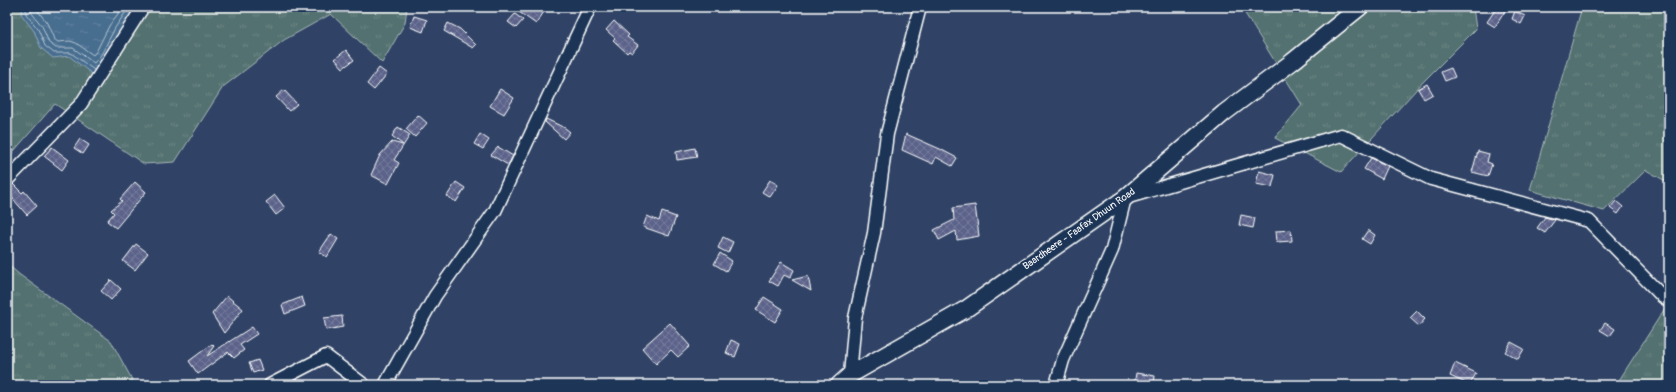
<svg xmlns="http://www.w3.org/2000/svg" width="1676" height="392" font-family="Pangolin,sans-serif">
<style>
.grass{fill:url(#grass-tufts);stroke:#a9b8b8}
.water{fill:url(#water-ripples);stroke:#91a7bc}
.lines{fill:none;stroke-linecap:round;stroke-linejoin:round}
.shore{stroke:#b5c5d2;stroke-width:1}
.building{fill:url(#building-cross-hatch);stroke:#fff}
.minor-casing{stroke:#fff;stroke-width:15}
.major-casing{stroke:#fff;stroke-width:19}
.minor{stroke:#1d3557;stroke-width:12}
.major{stroke:#1d3557;stroke-width:16}
.labels{text-anchor:middle;dominant-baseline:central;stroke-width:4;stroke-linejoin:round;paint-order:stroke}
.street-label{font-size:10px;fill:#fff;stroke:#1d3557}
</style>
<defs>
<pattern id="grass-tufts" width="24" height="20" patternUnits="userSpaceOnUse"><rect width="24" height="20" fill="#537170"/><path d="M3 7l-1-3M5 7V3M7 7l1-3M15 17l-1-3M17 17v-4M19 17l1-3" fill="none" stroke="#6d8685"/></pattern>
<pattern id="water-ripples" width="26" height="14" patternUnits="userSpaceOnUse"><rect width="26" height="14" fill="#476d8f"/><path d="M2 4q2-2 4 0t4 0M15 11q2-2 4 0t4 0" fill="none" stroke="#6383a0"/></pattern>
<pattern id="building-cross-hatch" width="8" height="8" patternUnits="userSpaceOnUse"><rect width="8" height="8" fill="#5c638a"/><path d="M0 0l8 8M0 8l8-8" fill="none" stroke="#747a9c"/></pattern>
</defs>
<rect width="100%" height="100%" fill="#304366"/>
<filter id="ink" filterUnits="userSpaceOnUse"><feTurbulence type="fractalNoise" baseFrequency=".025" numOctaves="2"/><feDisplacementMap in="SourceGraphic" scale="8" xChannelSelector="R" yChannelSelector="G"/><feConvolveMatrix kernelMatrix="1 2 1 2 8 2 1 2 1" color-interpolation-filters="sRGB"/></filter>
<g filter="url(#ink)">
<g class="grass">
<path d="M7,7H407L405,23L382,63L331,14L284,40L223,87L175,162L144,164L55,104L7,159Z"/>
<path d="M1241,7H1473L1476,29L1424,81L1341,172L1275,138L1302,105Z"/>
<path d="M1582,7H1669V183L1646,170L1604,211L1530,190Z"/>
<path d="M7,264L20,275L111,341L135,385H7Z"/>
<path d="M1669,300V385H1616L1667,305Z"/>
</g>
<path class="water" d="M23,7H139L96,77L69,56L53,58L41,48L34,31L21,14Z"/>
<g class="lines">
<g class="shore">
<path d="M26,7V14L38,29L45,46L54,53H71L94,70"/>
<path d="M31,7V12L42,26L49,43L56,48H73L94,63L101,55L115,28L129,7"/>
<path d="M37,7L38,11L47,23L54,39L58,42L70,41L76,43L93,55L96,52L109,26L123,7"/>
</g>
</g>
<g class="building">
<path d="M512,7H547L536,24Z"/>
<path d="M1497,7L1505,11L1495,27L1487,22Z"/>
<path d="M1515,11L1525,16L1521,24L1512,19Z"/>
<path d="M515,14L523,20L516,28L508,22Z"/>
<path d="M414,16L427,20L423,32L410,27Z"/>
<path d="M614,21L629,35L627,37L638,45L632,53L629,51L627,53L613,40L615,38L606,30Z"/>
<path d="M448,23L460,29L476,45L473,48L444,31Z"/>
<path d="M346,50L354,60L343,68L335,59Z"/>
<path d="M379,68L387,74L374,90L367,84Z"/>
<path d="M1451,68L1455,77L1445,81L1441,72Z"/>
<path d="M1427,84L1433,94L1424,99L1418,89Z"/>
<path d="M500,89L514,98L504,114L490,106Z"/>
<path d="M284,90L297,104L289,111L276,97Z"/>
<path d="M418,115L427,123L415,137L406,129Z"/>
<path d="M546,119L565,128L570,132L564,139L545,122Z"/>
<path d="M398,127L410,135L394,160L399,163L388,184L371,175L380,155L392,142L403,145L392,136Z"/>
<path d="M480,134L489,140L483,149L474,144Z"/>
<path d="M906,134L940,149L957,158L952,166L936,157L933,164L902,150Z"/>
<path d="M80,139L89,145L83,154L74,148Z"/>
<path d="M52,147L69,160L62,170L44,156Z"/>
<path d="M498,147L513,156L508,165L491,155Z"/>
<path d="M695,148L697,157L677,160L676,152Z"/>
<path d="M1478,151L1489,154L1487,162L1492,164L1488,176L1472,172Z"/>
<path d="M1371,158L1388,166L1382,179L1364,169Z"/>
<path d="M1259,171L1275,175L1272,187L1256,184Z"/>
<path d="M770,180L778,185L770,197L762,192Z"/>
<path d="M135,182L146,192L116,228L107,221L114,213L111,210L122,201L120,199Z"/>
<path d="M456,182L465,188L456,202L447,196Z"/>
<path d="M13,184L22,193L24,191L37,206L27,215L7,192V189Z"/>
<path d="M275,195L285,208L276,215L266,202Z"/>
<path d="M1616,201L1623,207L1618,214L1610,208Z"/>
<path d="M975,205L979,236L957,240L956,231L939,240L934,230L954,220L953,208Z"/>
<path d="M662,212L676,217L669,236L643,227L647,216L659,221Z"/>
<path d="M1241,215L1255,218L1253,228L1239,225Z"/>
<path d="M1545,217L1555,220L1545,233L1537,228Z"/>
<path d="M1291,230L1292,241L1277,242L1276,231Z"/>
<path d="M1368,230L1375,235L1370,244L1362,239Z"/>
<path d="M331,234L338,239L327,257L319,252Z"/>
<path d="M723,237L733,242L728,253L718,248Z"/>
<path d="M136,244L148,253L135,270L123,261Z"/>
<path d="M720,253L732,261L726,271L714,264Z"/>
<path d="M781,262L794,270L790,278L784,275L778,286L769,281Z"/>
<path d="M808,276L811,291L792,280Z"/>
<path d="M111,280L121,289L111,300L101,291Z"/>
<path d="M227,296L243,309L224,333L212,314Z"/>
<path d="M302,297L305,306L285,314L282,305Z"/>
<path d="M764,297L783,309L775,322L756,310Z"/>
<path d="M1417,311L1425,319L1419,326L1410,318Z"/>
<path d="M342,316L343,327L326,330L324,318Z"/>
<path d="M670,323L690,346L678,357L671,350L656,364L642,348Z"/>
<path d="M1605,323L1615,329L1610,336L1600,330Z"/>
<path d="M252,327L257,334L240,345L244,350L234,358L228,352L198,374L189,361L212,344L214,346L207,356Z"/>
<path d="M731,340L740,344L735,357L726,353Z"/>
<path d="M1511,342L1524,349L1518,359L1505,352Z"/>
<path d="M258,360L262,370L253,373L249,363Z"/>
<path d="M1455,363L1476,373L1470,385L1450,376Z"/>
<path d="M1136,373L1155,376L1154,385H1134Z"/>
</g>
<g class="lines">
<g class="minor-casing">
<g id="minor">
<path d="M7,180L81,104L143,7"/>
<path d="M850,375L855,318L874,233L887,134L920,7"/>
<path d="M270,385L326,356L364,385"/>
<path d="M385,385L435,296L495,211L590,7"/>
<path d="M1056,385L1063,360L1112,250L1125,198L1341,135L1431,179L1589,221L1663,297L1669,301"/>
</g>
</g>
<g class="major-casing">
<path id="major" d="M839,385L850,375L966,309L1125,198L1224,113L1292,62L1360,7"/>
</g>
<use href="#minor" class="minor"/>
<use href="#major" class="major"/>
</g>
</g>
<g class="labels">
<g class="street-label">
<text transform="translate(1079 229) rotate(-35)">Baardheere - Faafax Dhuun Road</text>
</g>
</g>
<rect width="1676" height="392" fill="none" stroke="#1d3557" stroke-width="24"/>
<rect x="12" y="12" width="1652" height="368" fill="none" stroke="#fff" stroke-width="1.5" filter="url(#ink)"/>
</svg>
